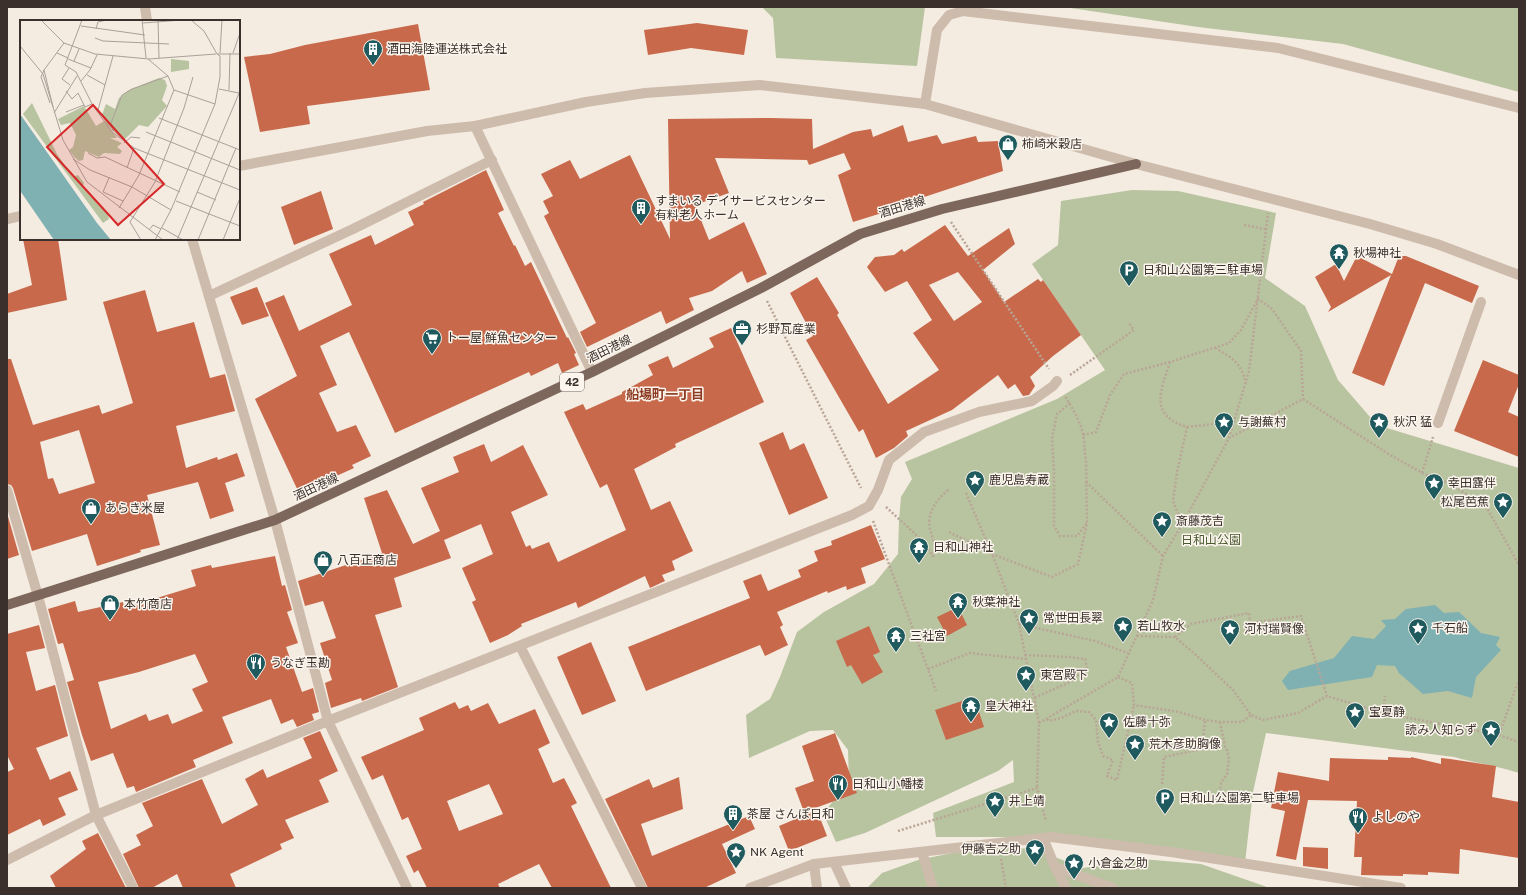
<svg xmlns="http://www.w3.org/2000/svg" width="1526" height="895" font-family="'Public Sans','Noto Sans JP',sans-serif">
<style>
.green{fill:#b8c4a0}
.water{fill:#7fb0b2}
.building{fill:#c8694b;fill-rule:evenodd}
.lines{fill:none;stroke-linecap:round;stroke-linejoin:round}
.path{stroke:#b9a596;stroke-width:2.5;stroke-dasharray:2 2;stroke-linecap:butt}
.minor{stroke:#cdbbac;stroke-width:10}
.major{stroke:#7d675c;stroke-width:10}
.labels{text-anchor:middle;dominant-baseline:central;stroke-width:3;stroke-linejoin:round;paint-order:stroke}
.shield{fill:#fbf5ee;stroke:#756b66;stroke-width:1}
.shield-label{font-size:11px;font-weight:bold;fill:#3b302b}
.poi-label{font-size:12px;fill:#3b302b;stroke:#fbf5ee;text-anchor:start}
.street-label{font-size:12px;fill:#3b302b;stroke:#fbf5ee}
.park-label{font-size:12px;fill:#4a5a2e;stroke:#fbf5ee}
.neighbourhood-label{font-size:13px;font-weight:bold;fill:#8c3b22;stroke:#fbf5ee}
.inset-river{fill:none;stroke:#7fb0b2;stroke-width:2}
.inset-road{fill:none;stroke:#aaa098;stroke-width:1}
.view{fill:#d62828;fill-opacity:0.15;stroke:#d62828;stroke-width:2}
.inset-edge{fill:none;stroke:#3b302b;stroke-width:2}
</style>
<rect width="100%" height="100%" fill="#f4ebe1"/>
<g class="green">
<path d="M762,7H925L917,66L776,58L773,18Z"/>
<path d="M1064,7H1519V92L1343,44L1198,27Z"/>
<path d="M1132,190L1178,191L1276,213L1265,278L1305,306L1338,380L1377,425L1519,468V773C1498,766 1476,763 1454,757L1266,733L1253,792L1245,863L1073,837H936L933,813L1014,782L1013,760L998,771L865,833L836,842L823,813L849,783L848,750L833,730L810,731L749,758L746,715L770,699L780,677L797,632L824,612L874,584L898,554L899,520L901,497L912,479L905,462L1057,399L1105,370L1032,264L1058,245L1061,201Z"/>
<path d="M986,846L1034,849L1083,868L1142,859L1201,864L1267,887L1275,888H867L882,873L918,860Z"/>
</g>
<path class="water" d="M1435,605L1444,613L1459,612L1481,633L1500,637L1496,645L1501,650L1476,677L1472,698L1448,691L1423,694L1399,673L1395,666L1377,665L1372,677L1288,690L1282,681L1290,671L1334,658L1352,636L1374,639L1386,626L1381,620L1395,619L1406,609Z"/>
<g class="building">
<path d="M697,23L748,30L744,55L691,48L648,55L644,30Z"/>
<path d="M418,24L430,90L307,106L310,124L260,132L244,57L270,54L305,45Z"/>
<path d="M771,118L812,119L813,149L853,132L871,129L873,137L903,125L908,142L937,135L942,144L976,136L978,142L998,141L1003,171L897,206L898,208L853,222L838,175L851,169L844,153L809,165L807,160L715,158L729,193L695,205L709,240L744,222L767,274L747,283L742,271L712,291L689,298L694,310L666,324L661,311L587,347L580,332L596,323L544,216L549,213L543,201L553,196L541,174L570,160L580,179L630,155L670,239L668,119Z"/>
<path d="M486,170L504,210L498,213L514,246L515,245L525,266L531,262L567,338L568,337L576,353L574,354L579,365L562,373L558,363L531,376L529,372L395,433L349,332L320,346L337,385L319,393L337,432L356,425L371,456L352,465L354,468L299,493L255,399L297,376L265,303L284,295L299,331L352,305L329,254L371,235L375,245L414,225L408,212L424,204L423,202Z"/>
<path d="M321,191L333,229L294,245L281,207Z"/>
<path d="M945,225L968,256L1009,228L1015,244L983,270L1004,302L1038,279L1041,282L1043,280L1081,335L1053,356L1030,377L1035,386L1029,395L1023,396L1015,384L1008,389L998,375L952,410L906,431L908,436L894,448L876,458L863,429L859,432L806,340L813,336L790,293L817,277L839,313L837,315L888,404L939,370L913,333L932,320L907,281L885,292L867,267L875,257L894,255L902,249L904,252ZM958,272L982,302L954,321L929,285Z"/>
<path d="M23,239H58L67,300L7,313V294L32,285Z"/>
<path d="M1357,256L1392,274L1399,256H1406L1479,286L1472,303L1425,283L1384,386L1352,373L1391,275L1328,312L1331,307L1315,277L1336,264L1344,281Z"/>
<path d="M257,287L269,316L242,325L230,297Z"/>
<path d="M145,290L157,332L194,322L210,378L225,374L235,411L176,426L186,468L217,457L218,460L237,453L245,476L225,483L234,511L210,519L198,482L147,495L160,545L140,550L141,552L97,566L87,534L32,551L13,488L11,485L7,484V359H11L33,425L99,405L102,414L133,403L103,302ZM79,430L95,483L59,494L53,478L48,479L40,442Z"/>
<path d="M731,328L764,402L675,444L676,447L634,469L651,510L670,501L693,551L672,561L675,570L662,575L665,581L650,588L645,576L578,608L576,602L521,624L522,626L508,635L490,643L472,602L476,600L462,568L493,554L481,524L444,540L451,558L394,578L402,607L375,615L398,687L362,701L361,698L331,708L325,683L332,680L320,643L336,638L323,601L305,606L298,581L382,553L364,498L387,490L413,544L440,531L421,488L459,472L453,457L484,444L491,462L523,445L548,495L511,512L526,547L530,545L532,549L549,542L558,562L626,530L607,484L600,488L564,412L583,404L586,410L622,394V392L653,375L648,365L668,356L673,368L714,347L709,338Z"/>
<path d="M1483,360L1519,375V384L1508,412L1519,417V457L1454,431Z"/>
<path d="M783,432L790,450L804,443L828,498L789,515L759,443Z"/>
<path d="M7,513L19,555L7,559Z"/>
<path d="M871,525L885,559L861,568L866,583L847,590L846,586L828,593L827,591L777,612L783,625L780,627L788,645L765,656L760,645L646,691L628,647L750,598L743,581L761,574L768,591L801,577L798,570L818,561L814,551L832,545L831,541Z"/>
<path d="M275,556L282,586L285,585L292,610L287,612L298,643L286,647L302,692L313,688L319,712L312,714L314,720L297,727L293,719L281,724L271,699L222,717L233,743L193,760L196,767L136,792L134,786L127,788L113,753L91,761L82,735L67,682L74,680L63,643L58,644L48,609L75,601L78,612L123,602L124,608L196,586L191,570L211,565L212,568ZM195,654L208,682L192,689L203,711L172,724L168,714L149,721L146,714L111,729L98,682L139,672Z"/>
<path d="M958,607L967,625L947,636L937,617Z"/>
<path d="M39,625L45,648L26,652L36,691L55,685L68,736L36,748L50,780L70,771L78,790L58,798L66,815L43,826L40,819L7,835V772L14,769L7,755V634Z"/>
<path d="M869,626L880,652L873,655L883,672L862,684L851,665L847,667L836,641Z"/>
<path d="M591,642L616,701L582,715L557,657Z"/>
<path d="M974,697L984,727L946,740L935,710Z"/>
<path d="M455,702L459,709L468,705L471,711L488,703L499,724L535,709L550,743L538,749L553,783L564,778L577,803L571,806L611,888H552L539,864L498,884L500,888H427L418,870L414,873L406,856L422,849L408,817L402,820L383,775L372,780L361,757L424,730L419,718ZM489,784L503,814L459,831L447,801Z"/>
<path d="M320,731L338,771L319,780L329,802L285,820L294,838L280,844L282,849L230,874L236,888H183L177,874L152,888H139L123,854L141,845L136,835L153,826L142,803L202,779L222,824L258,805L245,779L263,769L267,778L312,758L303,738Z"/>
<path d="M835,733L857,793L804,812L795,788L814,781L802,746Z"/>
<path d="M1388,757L1411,758V757L1441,764V758L1450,759L1496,766L1492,797L1519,802V858L1460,849L1459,874L1428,872V875L1403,874V876L1361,875L1362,857H1354L1357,801L1308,800L1296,860L1276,856L1285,811L1271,808L1278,772L1329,781L1330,758L1388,760Z"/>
<path d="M679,777L683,809L641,824L652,856L749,816L755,829L722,844L736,873L704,888H648L605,799L649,779L653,788Z"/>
<path d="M817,810L827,836L789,851L779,826Z"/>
<path d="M98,833L126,888H56L50,876L86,849L82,841Z"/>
<path d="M1303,847L1328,848V869L1303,866Z"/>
</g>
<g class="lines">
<g class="path">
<path d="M951,222L1049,369"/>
<path d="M1244,225L1265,229"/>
<path d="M767,301L861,488"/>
<path d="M1215,348C1233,358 1241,363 1246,383"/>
<path d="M1170,362C1161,391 1148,415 1187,427L1177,472L1173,501L1182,524"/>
<path d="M1070,375L1134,330L1128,322"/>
<path d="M1070,403L1057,414L1052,438L1054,471V526L1060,536H1077L1087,523"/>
<path d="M1187,427L1214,424L1226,422L1229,424V434"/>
<path d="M1083,435L1096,432L1110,395L1124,374L1170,362L1229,343L1241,330L1258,299L1272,309L1301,351L1303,399"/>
<path d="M1229,438L1249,371L1268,213"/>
<path d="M1422,473L1433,437"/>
<path d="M1086,482L1163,556"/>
<path d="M966,493L992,554L1019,624L1039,723L1037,788"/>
<path d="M886,507L925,543L933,557"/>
<path d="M873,521L936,691"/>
<path d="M949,532L992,554L1052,577L1078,564L1087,523L1086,460C1084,451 1085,443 1083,434C1080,420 1072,408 1065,396"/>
<path d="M933,557C936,543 933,541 930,529C926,513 938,497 950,489"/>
<path d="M1019,624L1095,641L1128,653"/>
<path d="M1137,636L1175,637L1197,656L1233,690L1251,715L1263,720L1298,713L1327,696L1383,713L1499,735L1519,679"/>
<path d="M1175,637L1191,624L1249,613L1250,623L1301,616L1327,696"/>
<path d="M1025,655L1068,657L1085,659L1087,668L1068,683L1034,698"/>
<path d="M928,669L970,653L1026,659"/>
<path d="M1118,677L1132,683L1134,705L1179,712L1205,720L1220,722H1242L1251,715"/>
<path d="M1383,713L1385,696"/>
<path d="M1047,719L1049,721L1061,718L1076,711L1089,712L1096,720L1098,742L1103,756L1113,760L1107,776L1117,780L1134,705"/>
<path d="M1220,722L1225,747L1227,750L1229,759L1227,774L1221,783L1220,789"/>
<path d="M1039,723L1118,677L1153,600L1163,556L1182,525L1229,438L1303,399L1387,453L1422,473L1451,484L1487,508L1519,565"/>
<path d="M1499,735L1519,742"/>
<path d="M1162,784L1164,757L1202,749L1205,720"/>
<path d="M898,831L1037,788L1046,821"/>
<path d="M1001,859L1006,888"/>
</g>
<g class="minor">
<path d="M145,7L147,21"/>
<path d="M925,104L937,30L949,15L963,11L1278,48L1519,108"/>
<path d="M475,126L592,372"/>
<path d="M239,166L427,131L475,126L586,102L645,93L760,85L925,104L1136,164L1370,224L1437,244L1519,275"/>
<path d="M7,219L21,216"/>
<path d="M192,239L275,520L328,721L407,888"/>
<path d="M209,296L353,229L492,160"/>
<path d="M1438,423L1481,302"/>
<path d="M7,490L38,596L96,815L133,888"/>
<path d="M520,646L642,888"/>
<path d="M1043,838L1055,867L1066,888"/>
<path d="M922,852L933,888"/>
<path d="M7,860L96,815L328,721L852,515L869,506L878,490L889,460L924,432L979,412L1032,401L1053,386L1057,381"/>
<path d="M834,862L846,888"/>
<path d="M814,864L817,888"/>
<path d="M1055,867L1113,888"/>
<path d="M750,888L814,864L1051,837L1171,852L1401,888"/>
</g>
<path class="major" d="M7,605L275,520L592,372L761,288L860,234L942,209L1136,164"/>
</g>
<defs>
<g id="building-pin" transform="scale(1)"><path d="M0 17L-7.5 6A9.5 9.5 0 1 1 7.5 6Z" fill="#1f5a5e" stroke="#fbf5ee"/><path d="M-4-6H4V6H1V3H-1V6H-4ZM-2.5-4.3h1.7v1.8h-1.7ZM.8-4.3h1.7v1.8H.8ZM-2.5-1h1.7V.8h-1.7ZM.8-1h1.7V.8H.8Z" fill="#fff"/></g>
<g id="shop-pin" transform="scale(1)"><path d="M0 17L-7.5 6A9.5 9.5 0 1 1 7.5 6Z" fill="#1f5a5e" stroke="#fbf5ee"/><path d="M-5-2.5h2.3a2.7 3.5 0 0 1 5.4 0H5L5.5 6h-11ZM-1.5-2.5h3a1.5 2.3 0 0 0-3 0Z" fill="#fff"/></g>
<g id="temple-pin" transform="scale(1)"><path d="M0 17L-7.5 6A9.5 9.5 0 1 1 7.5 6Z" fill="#1f5a5e" stroke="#fbf5ee"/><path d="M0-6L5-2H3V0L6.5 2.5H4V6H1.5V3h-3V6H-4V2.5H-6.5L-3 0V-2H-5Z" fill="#fff"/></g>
<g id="parking-pin" transform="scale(1)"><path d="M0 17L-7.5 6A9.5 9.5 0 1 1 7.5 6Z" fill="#1f5a5e" stroke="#fbf5ee"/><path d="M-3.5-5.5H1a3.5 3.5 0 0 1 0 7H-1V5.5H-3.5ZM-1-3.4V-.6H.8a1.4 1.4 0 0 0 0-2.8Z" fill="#fff"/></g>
<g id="office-pin" transform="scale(1)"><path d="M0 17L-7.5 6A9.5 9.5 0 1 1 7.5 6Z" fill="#1f5a5e" stroke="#fbf5ee"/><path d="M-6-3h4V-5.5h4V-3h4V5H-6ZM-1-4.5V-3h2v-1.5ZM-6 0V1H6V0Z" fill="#fff"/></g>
<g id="supermarket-pin" transform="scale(1)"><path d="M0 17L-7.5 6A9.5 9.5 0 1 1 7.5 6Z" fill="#1f5a5e" stroke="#fbf5ee"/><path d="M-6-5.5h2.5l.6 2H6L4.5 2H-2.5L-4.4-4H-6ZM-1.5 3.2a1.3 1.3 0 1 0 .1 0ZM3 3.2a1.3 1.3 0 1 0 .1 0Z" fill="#fff"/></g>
<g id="sight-pin" transform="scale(1)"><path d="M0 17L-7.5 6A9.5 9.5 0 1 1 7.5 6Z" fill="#1f5a5e" stroke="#fbf5ee"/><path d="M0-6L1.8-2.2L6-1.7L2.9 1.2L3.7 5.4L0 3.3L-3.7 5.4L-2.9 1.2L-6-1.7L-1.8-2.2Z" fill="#fff"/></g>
<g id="restaurant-pin" transform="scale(1)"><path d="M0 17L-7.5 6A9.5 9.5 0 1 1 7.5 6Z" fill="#1f5a5e" stroke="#fbf5ee"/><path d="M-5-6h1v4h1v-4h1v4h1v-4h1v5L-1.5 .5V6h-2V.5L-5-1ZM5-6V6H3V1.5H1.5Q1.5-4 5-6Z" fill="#fff"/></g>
</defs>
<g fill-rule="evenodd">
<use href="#building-pin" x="373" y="49"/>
<use href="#shop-pin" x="1008" y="144"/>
<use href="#building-pin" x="641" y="208"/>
<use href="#temple-pin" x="1339" y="253"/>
<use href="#parking-pin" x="1129" y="270"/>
<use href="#office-pin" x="742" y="329"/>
<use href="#supermarket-pin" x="432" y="338"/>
<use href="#sight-pin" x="1224" y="422"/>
<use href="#sight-pin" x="1379" y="422"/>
<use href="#sight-pin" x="975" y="480"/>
<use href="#sight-pin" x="1434" y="483"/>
<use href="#sight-pin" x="1503" y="502"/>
<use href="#shop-pin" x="91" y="508"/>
<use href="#sight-pin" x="1162" y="521"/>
<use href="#temple-pin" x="919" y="547"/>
<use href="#shop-pin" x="323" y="560"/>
<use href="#temple-pin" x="958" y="602"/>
<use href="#shop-pin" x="110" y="604"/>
<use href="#sight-pin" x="1029" y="618"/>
<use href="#sight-pin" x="1123" y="626"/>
<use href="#sight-pin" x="1418" y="628"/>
<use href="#sight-pin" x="1230" y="629"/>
<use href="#temple-pin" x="896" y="636"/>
<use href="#restaurant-pin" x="256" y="663"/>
<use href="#sight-pin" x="1026" y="675"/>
<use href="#temple-pin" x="971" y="706"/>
<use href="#sight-pin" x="1355" y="712"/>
<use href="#sight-pin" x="1109" y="722"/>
<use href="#sight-pin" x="1491" y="730"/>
<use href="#sight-pin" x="1135" y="744"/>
<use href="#restaurant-pin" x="838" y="784"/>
<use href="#parking-pin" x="1165" y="798"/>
<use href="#sight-pin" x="995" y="801"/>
<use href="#building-pin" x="733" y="814"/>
<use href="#restaurant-pin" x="1358" y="817"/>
<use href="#sight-pin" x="1035" y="849"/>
<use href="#sight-pin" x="736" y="852"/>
<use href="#sight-pin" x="1074" y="863"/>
</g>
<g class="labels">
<rect class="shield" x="560" y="373" width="24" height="18" rx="3"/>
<g class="shield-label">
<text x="572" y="382">42</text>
</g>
<g class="poi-label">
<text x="387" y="49">酒田海陸運送株式会社</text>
<text x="1022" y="144">柿崎米穀店</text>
<text x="655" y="201">すまいる デイサービスセンター<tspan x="655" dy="14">有料老人ホーム</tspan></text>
<text x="1353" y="253">秋場神社</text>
<text x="1143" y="270">日和山公園第三駐車場</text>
<text x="756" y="329">杉野瓦産業</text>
<text x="446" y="338">トー屋 鮮魚センター</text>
<text x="1238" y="422">与謝蕪村</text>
<text x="1393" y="422">秋沢 猛</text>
<text x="989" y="480">鹿児島寿蔵</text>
<text x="1448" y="483">幸田露伴</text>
<text x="1489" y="502" text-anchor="end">松尾芭蕉</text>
<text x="105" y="508">あらき米屋</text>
<text x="1176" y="521">斎藤茂吉</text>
<text x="933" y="547">日和山神社</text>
<text x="337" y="560">八百正商店</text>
<text x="972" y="602">秋葉神社</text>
<text x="124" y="604">本竹商店</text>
<text x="1043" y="618">常世田長翠</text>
<text x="1137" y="626">若山牧水</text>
<text x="1432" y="628">千石船</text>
<text x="1244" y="629">河村瑞賢像</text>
<text x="910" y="636">三社宮</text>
<text x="270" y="663">うなぎ玉勘</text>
<text x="1040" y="675">東宮殿下</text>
<text x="985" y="706">皇大神社</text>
<text x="1369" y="712">宝夏静</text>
<text x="1123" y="722">佐藤十弥</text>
<text x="1477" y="730" text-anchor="end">読み人知らず</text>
<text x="1149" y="744">荒木彦助胸像</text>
<text x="852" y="784">日和山小幡楼</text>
<text x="1179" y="798">日和山公園第二駐車場</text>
<text x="1009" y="801">井上靖</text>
<text x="747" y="814">茶屋 さんぽ日和</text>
<text x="1372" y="817">よしのや</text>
<text x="1021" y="849" text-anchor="end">伊藤吉之助</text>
<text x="750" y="852">NK Agent</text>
<text x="1088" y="863">小倉金之助</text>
</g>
<g class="street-label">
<text transform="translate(902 207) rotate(-17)">酒田港線</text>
<text transform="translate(609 349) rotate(-26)">酒田港線</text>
<text transform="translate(316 487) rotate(-25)">酒田港線</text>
</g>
<g class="park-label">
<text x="1211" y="540">日和山公園</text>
</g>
<g class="neighbourhood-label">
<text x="665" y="394">船場町一丁目</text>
</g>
</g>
<g transform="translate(20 20)">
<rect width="220" height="220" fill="#f4ebe1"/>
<path d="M151,39L169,41V49L151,52ZM139,58L145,60L147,66L142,80L147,86L128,107L119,105L105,119H102L89,107L97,118H90L102,123L97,127L102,131L100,134L84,133L79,137L65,131L63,140L59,141L55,138L49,130L53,127L56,115L50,103L41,105L38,99L64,86L76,106L84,101L86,103L82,95L86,84L95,89L99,78L109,70ZM12,83L37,134L53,157L58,155L64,163L63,166L88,195L89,199L83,203L3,94Z" fill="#b8c4a0"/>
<path d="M0,94L77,203L91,220H34L1,172Z" fill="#7fb0b2"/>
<path class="inset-river" d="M0,136L64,220"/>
<path class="inset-road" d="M21,0L44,23L75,34L129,39L196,34M62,0L45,45L56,52L72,84L92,112L114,128L220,170M122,0L126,38M138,0L139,38M171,0L184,11L197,34H220M123,3L162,0M61,6L125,15M76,9L78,2L86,0M75,18L83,21L149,24M0,26L23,54L43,120L67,162L143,220M37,33L48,38M200,33L202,0M213,33L220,13M48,39L71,48M54,41L59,29M49,48L42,59L50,65M24,50L44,23M67,55L85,65M61,61L70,50L77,35M199,69L219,73M154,70L195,84M209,70L210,33M46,71L52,79L58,73L65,87L72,84M30,83L21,57L24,50L33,87M78,90L93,36M46,92L64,85M34,93L57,56M139,98L220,130M93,111L91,103L102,75L112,69L148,56M126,112L220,150M104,123L111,117L120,118M68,133L77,138L85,137L160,172M53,139L70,150L112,167L151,190L195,84L200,57V36L197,34M107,148L114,128M83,172L103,181M83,172L89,158M177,172L196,180M156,181L220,206M99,188L119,155L154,70L148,56L128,39M142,208L163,220M129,210L133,205L141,209M121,220L110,202L135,162L164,88L173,57M135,220L151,190M157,220L220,71M178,220L216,128M203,220L220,178"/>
<path class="view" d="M73,85L144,164L98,205L27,127Z"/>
<rect width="220" height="220" class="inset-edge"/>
</g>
<rect width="1526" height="895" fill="none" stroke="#3b302b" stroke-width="16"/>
</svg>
